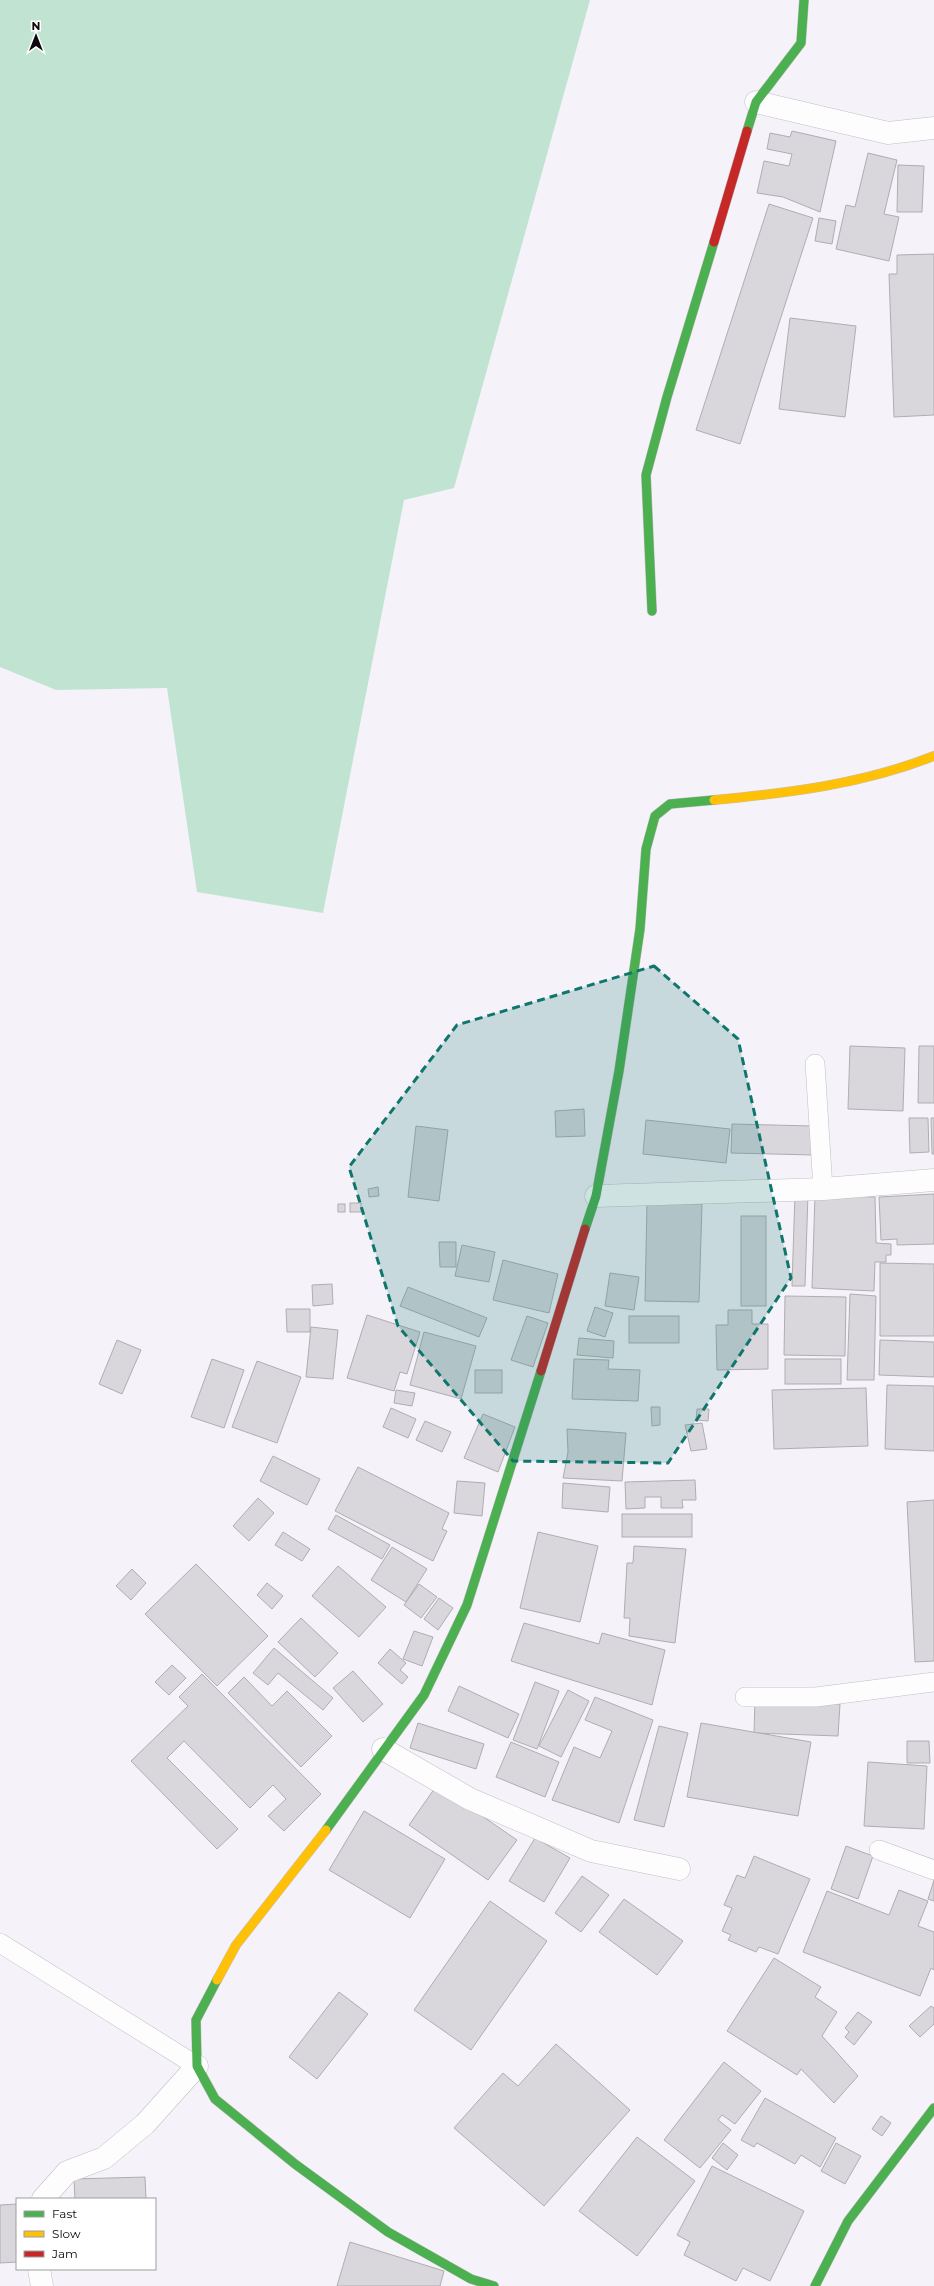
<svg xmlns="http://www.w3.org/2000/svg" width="934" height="2286" font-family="Montserrat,sans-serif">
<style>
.green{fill:#c0e4d1}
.building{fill:#d9d6dc;stroke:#b0adb2}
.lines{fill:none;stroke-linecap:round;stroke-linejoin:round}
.lane-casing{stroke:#c2bfc4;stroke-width:20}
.street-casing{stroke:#c2bfc4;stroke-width:23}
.fast-casing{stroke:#c2bfc4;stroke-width:10}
.slow-casing{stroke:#c2bfc4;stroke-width:10}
.jam-casing{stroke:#c2bfc4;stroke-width:10}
.lane{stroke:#fefdfe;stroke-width:19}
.street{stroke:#fefdfe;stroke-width:22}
.fast{stroke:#4caf50;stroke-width:9}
.slow{stroke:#ffc107;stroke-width:9}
.jam{stroke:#c62828;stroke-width:9}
.marked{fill:#0f766e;fill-opacity:0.2;stroke:#0f766e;stroke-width:3;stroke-dasharray:8 5;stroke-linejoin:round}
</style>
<rect width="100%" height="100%" fill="#f6f2f9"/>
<path class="green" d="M0,0H590L454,488L404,500L323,913L197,892L167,688L56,690L0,667Z"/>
<g class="building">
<path d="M792,131L836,141L820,212L783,197L757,193L764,161L789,166L792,154L767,149L770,133L790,137Z"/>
<path d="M868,153L897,160L884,214L899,217L889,261L836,249L846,205L855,207Z"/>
<path d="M898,165L924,166L922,212H897Z"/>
<path d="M769,204L813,218L740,444L696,430Z"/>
<path d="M819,218L836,221L832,244L815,241Z"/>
<path d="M934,254V415L894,417L889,274H897V255Z"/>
<path d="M790,318L856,326L845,417L779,409Z"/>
<path d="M850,1046L905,1048L903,1111L848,1109Z"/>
<path d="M919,1046H934V1103H918Z"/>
<path d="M584,1109L585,1136L556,1137L555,1111Z"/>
<path d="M909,1118H928L929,1152L910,1153Z"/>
<path d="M931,1118H934V1154H932Z"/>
<path d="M646,1120L730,1129L726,1163L643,1154Z"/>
<path d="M732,1124L813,1126V1155L731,1153Z"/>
<path d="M416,1126L448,1130L439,1201L408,1197Z"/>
<path d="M378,1187L379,1196L369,1197L368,1189Z"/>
<path d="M795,1193L808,1194L805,1286H792Z"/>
<path d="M934,1194V1244L897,1245V1239L881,1240L879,1197Z"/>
<path d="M815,1195L875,1197L876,1243L891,1244V1255H886V1262H875L874,1291L812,1288Z"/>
<rect x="350" y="1203" width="11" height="9"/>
<path d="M647,1203L702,1204L699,1302L645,1301Z"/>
<rect x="338" y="1204" width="7" height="8"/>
<rect x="741" y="1216" width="25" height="90"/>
<path d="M439,1242H456V1267H440Z"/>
<path d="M462,1245L495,1252L489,1282L455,1276Z"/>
<path d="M503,1260L558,1274L549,1313L493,1300Z"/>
<path d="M880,1263L934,1264V1336H880Z"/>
<path d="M610,1273L639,1277L634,1310L605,1306Z"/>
<path d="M332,1284L333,1304L313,1306L312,1285Z"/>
<path d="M408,1287L487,1318L479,1337L400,1306Z"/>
<path d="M850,1294L876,1296L874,1380H847Z"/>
<path d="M785,1296L846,1297L845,1356L784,1355Z"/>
<path d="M595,1307L613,1313L605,1337L587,1331Z"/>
<path d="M286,1309H310V1332H287Z"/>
<path d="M728,1310H752V1324H768V1369L717,1370L716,1325H728Z"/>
<path d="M367,1315L420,1332L407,1374L400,1372L394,1391L347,1378Z"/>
<path d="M527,1316L548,1323L533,1367L511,1360Z"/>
<rect x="629" y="1316" width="50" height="27"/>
<path d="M311,1327L338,1330L333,1379L306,1377Z"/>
<path d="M424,1332L476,1346L461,1399L410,1385Z"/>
<path d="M579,1338L614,1341L613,1358L577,1355Z"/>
<path d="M117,1340L141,1350L122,1394L99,1384Z"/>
<path d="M880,1340L934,1342V1377L879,1375Z"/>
<path d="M212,1359L244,1370L224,1428L191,1417Z"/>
<path d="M574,1359L609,1360L608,1369L640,1370L638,1401L572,1399Z"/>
<rect x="785" y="1359" width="56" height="25"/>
<path d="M257,1361L301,1377L277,1443L232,1427Z"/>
<rect x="475" y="1370" width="27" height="23"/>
<path d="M887,1385L934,1386V1451L885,1449Z"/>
<path d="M866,1388L868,1446L774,1449L772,1390Z"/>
<path d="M396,1390L415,1393L412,1406L394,1403Z"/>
<path d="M651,1407H660V1425L652,1426Z"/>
<path d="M391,1408L416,1419L408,1438L383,1427Z"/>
<path d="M697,1409H709L708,1421L696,1420Z"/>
<path d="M483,1414L515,1427L498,1472L464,1458Z"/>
<path d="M425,1421L451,1432L442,1452L416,1440Z"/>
<path d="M702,1423L707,1449L691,1451L685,1425Z"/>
<path d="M567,1429L626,1433L622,1481L563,1478L568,1452Z"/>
<path d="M273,1456L320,1479L307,1505L260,1481Z"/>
<path d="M358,1467L449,1513L442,1529L447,1531L433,1561L335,1511Z"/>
<path d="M695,1480L696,1500H682L683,1508H661V1497H645V1508L626,1509L625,1482Z"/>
<path d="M457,1481L485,1483L482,1516L454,1513Z"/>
<path d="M563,1483L610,1487L608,1512L562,1508Z"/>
<path d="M258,1498L274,1513L249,1541L233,1526Z"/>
<path d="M934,1500V1661L915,1662L907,1502Z"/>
<rect x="622" y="1514" width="70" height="23"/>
<path d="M336,1515L390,1545L382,1559L328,1529Z"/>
<path d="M283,1532L310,1549L302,1561L275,1545Z"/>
<path d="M538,1532L598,1546L580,1622L520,1608Z"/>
<path d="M634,1546L686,1549L675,1643L629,1636L630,1618H624L627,1563H633Z"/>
<path d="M392,1547L427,1569L406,1602L371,1580Z"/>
<path d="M196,1564L268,1636L217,1686L145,1614Z"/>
<path d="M338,1566L386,1607L359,1637L312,1596Z"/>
<path d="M132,1569L146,1583L131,1600L116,1586Z"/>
<path d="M267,1583L283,1596L272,1609L257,1595Z"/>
<path d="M419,1584L437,1597L421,1618L404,1605Z"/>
<path d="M439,1598L453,1608L438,1630L424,1619Z"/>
<path d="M301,1618L338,1653L315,1677L278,1642Z"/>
<path d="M524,1623L599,1644L602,1633L665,1650L652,1705L511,1661Z"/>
<path d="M414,1631L433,1637L422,1666L403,1659Z"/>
<path d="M274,1648L333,1698L323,1710L278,1673L268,1685L253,1673Z"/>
<path d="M390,1649L406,1663L400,1670L408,1677L402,1684L378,1663Z"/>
<path d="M172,1665L186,1678L169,1695L155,1682Z"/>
<path d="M353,1671L383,1704L363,1722L333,1688Z"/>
<path d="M202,1674L321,1794L284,1831L268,1816L286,1799L273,1785L250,1808L184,1741L167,1758L238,1829L217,1849L131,1761L188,1706L179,1697Z"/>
<path d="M244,1677L272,1706L287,1691L332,1736L301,1767L228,1693Z"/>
<path d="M535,1682L559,1691L537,1749L513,1740Z"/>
<path d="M459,1686L519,1714L508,1738L448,1711Z"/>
<path d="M568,1690L589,1701L561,1757L539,1746Z"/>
<path d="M595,1697L653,1720L619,1823L552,1800L574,1747L600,1758L612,1731L585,1720Z"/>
<path d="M755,1700L840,1704L838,1736L754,1733Z"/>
<path d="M418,1723L484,1744L476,1769L410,1748Z"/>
<path d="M701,1723L811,1742L798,1816L687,1797Z"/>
<path d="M659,1726L688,1733L664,1827L634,1820Z"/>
<path d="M907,1741H929L930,1763H907Z"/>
<path d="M511,1742L559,1762L545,1797L496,1777Z"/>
<path d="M868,1762L927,1766L924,1829L864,1826Z"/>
<path d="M437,1785L517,1840L488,1880L409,1825Z"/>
<path d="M364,1811L445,1859L410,1918L329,1870Z"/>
<path d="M535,1838L570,1858L544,1902L509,1881Z"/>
<path d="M846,1846L873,1856L858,1899L831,1889Z"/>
<path d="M754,1856L810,1879L778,1954L759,1947L756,1952L728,1940L731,1935L722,1931L732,1908L724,1905L737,1875L745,1878Z"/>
<path d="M582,1876L609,1895L581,1932L555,1913Z"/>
<path d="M934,1880V1901L928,1899Z"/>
<path d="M899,1890L928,1901L918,1926L934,1932V1970L931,1968L920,1996L803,1952L827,1891L889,1915Z"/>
<path d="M624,1899L683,1941L657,1975L599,1932Z"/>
<path d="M490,1901L547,1941L471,2050L414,2010Z"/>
<path d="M774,1958L821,1987L815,1997L837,2012L822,2036L858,2076L834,2103L801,2069L797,2075L727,2031Z"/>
<path d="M339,1992L368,2014L317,2079L289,2057Z"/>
<path d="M931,2006L934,2008V2024L920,2037L909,2026Z"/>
<path d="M858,2012L872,2022L854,2045L845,2037L849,2032L845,2028Z"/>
<path d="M556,2044L630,2110L544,2206L454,2128L503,2073L518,2086Z"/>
<path d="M724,2062L761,2091L735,2124L722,2115L718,2120L731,2130L700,2168L664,2140Z"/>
<path d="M765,2098L836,2138L820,2167L801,2155L795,2164L757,2143L754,2147L741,2140Z"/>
<path d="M881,2116L891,2123L882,2136L872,2129Z"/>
<path d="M637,2137L695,2181L637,2256L579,2211Z"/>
<path d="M723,2143L738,2155L727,2170L712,2158Z"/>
<path d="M836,2143L861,2156L845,2184L821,2171Z"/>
<path d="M712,2166L804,2211L770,2281L743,2268L736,2281L684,2255L690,2242L677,2235Z"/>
<path d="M145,2177L146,2199H75L74,2179Z"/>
<path d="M17,2204V2262L0,2263V2205Z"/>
<path d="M350,2242L444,2271L440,2286H337Z"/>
</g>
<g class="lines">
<g class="lane-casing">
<g id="lane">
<path d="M815,1064L823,1189"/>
<path d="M745,1697H816L934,1682"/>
<path d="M879,1850L934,1870"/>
<path d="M0,1943L197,2066"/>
</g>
</g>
<g class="street-casing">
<g id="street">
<path d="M756,102L888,133L934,128"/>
<path d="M596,1196L823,1189L934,1180"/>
<path d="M383,1749L470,1799L591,1851L679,1869"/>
<path d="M43,2199L67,2172L104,2158L145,2124L197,2066"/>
<path d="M39,2269L42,2286"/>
</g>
</g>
<g class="fast-casing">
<g id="fast">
<path d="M747,131L756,102L801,43L804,0"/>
<path d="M652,611L646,475L667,397L714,242"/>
<path d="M585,1229L596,1196L619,1071L640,929L646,849L655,816L670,804L714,800"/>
<path d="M326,1830L424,1695L467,1605L541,1371"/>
<path d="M217,1980L196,2020L197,2066L215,2099L295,2164L388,2232L471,2279L494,2286"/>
<path d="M815,2286L848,2221L934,2108"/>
</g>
</g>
<g class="slow-casing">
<g id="slow">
<path d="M714,800C789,793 863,784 934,756"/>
<path d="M217,1980L236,1945L326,1830"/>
</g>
</g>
<g class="jam-casing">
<g id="jam">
<path d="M714,242L747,131"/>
<path d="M541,1371L585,1229"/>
</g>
</g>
<use href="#lane" class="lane"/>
<use href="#street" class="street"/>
<use href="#fast" class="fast"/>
<use href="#slow" class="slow"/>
<use href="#jam" class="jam"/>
</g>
<path class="marked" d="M654,966L738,1039L791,1278L668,1463L513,1461L398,1326L349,1167L457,1025Z"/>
<rect x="16" y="2198" width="140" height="72" fill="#ffffff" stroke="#9e9d9f"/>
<rect x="24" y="2211" width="20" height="6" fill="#4caf50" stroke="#9e9d9f"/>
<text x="52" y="2218" font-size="12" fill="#0c0a0e">Fast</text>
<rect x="24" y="2231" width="20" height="6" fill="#ffc107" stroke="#9e9d9f"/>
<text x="52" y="2238" font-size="12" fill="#0c0a0e">Slow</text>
<rect x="24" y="2251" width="20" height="6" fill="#c62828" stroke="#9e9d9f"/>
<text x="52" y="2258" font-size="12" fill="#0c0a0e">Jam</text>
<g transform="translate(36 36)" stroke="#ffffff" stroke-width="3" paint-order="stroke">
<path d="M0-3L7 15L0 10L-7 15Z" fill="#0c0a0e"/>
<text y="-6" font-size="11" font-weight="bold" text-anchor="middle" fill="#0c0a0e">N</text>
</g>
</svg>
